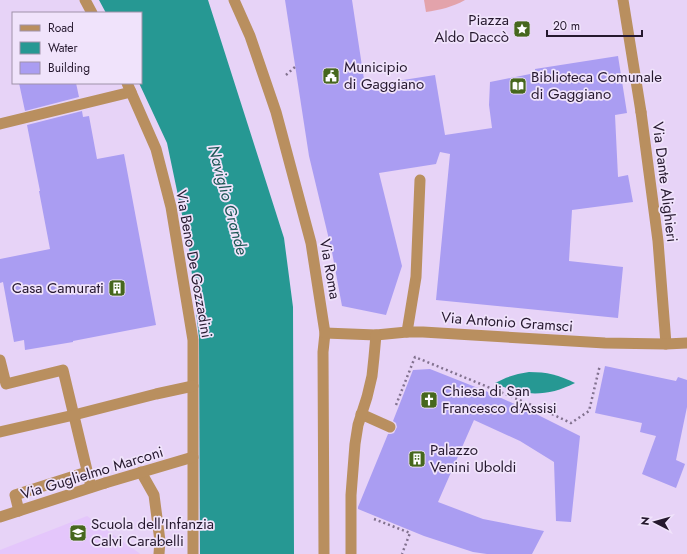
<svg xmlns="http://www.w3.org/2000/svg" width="687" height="554" font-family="Jost,sans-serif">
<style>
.built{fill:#e4c6fb}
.garden{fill:#e3a3ab}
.water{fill:#269893}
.building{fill:#aa9df2}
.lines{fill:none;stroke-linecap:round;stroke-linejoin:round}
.path{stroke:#82728f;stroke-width:2.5;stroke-dasharray:2 3;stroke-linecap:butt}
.service{stroke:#b98f5f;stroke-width:11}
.pedestrian{stroke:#b98f5f;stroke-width:11}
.minor{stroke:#b98f5f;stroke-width:11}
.tertiary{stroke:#b98f5f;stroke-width:11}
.labels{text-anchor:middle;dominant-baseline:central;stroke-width:3.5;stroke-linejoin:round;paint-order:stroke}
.poi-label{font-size:15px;fill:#25182e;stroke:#f0e3fb;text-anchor:start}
.street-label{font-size:15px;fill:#25182e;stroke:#f0e3fb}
.water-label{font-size:16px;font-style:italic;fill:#1b5754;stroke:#f0e3fb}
</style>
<rect width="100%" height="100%" fill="#e7d3f7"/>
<path class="built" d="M87,516L139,553L140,554H0V550Z"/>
<path class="garden" d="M424,0H465C453,7 439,10 426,12Z"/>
<g class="water">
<path d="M99,0H208L284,238L293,307L294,554H200L199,338L189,248L167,143L139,83H141V13H106Z"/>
<path d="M529,372C547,372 559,375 575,383C547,397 523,397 495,383C506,377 516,374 529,372Z"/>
</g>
<g class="building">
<path d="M285,0H352L365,86L435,75L445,135L492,128L489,105L490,82L535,73V69L618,56L627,113L615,115L618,177L628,175L633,202L572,210L569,261L623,267L618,318L436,300L450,154L440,152L436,164L379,173L402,266L386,315L342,306L332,252L309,156Z"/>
<path d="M19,83H76L79,97L25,111Z"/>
<path d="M82,111L83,117L89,116L97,159L124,154L156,325L73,341V342L25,350L24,340L14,342L3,282L0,283V259L50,249L39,191H40L27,125Z"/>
<path d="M605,366L676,381L678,377L687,380V407L676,460L685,464L676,488L642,474L656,436L640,432L642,423L595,413Z"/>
<path d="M430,369L488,392L530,411L580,436L571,522L556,521L554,462L520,441L474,420L438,502L483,519L544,531L532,554H487L473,552L424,536L358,509V507L388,434H391L394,433L397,427L396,423L393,421L413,370Z"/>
</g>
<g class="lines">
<g class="path">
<path d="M286,75L296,66"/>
<path d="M396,405L415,357L539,408L571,423L589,411L600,365"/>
<path d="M374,519L410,533L402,554"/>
</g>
<g class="service">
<path d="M407,332L416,277L420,180"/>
<path d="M361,414L390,427"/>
</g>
<g class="pedestrian">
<path d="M85,0L92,13"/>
<path d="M623,0L641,112"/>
<path d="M127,83L156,149L171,207L193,340V554"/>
<path d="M0,360L6,384L63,370L91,487"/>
<path d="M0,432L74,415L156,394L193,386"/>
<path d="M141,472L154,495L160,541L159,554"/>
<path d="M105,483L193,457"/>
<path d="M19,511L15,495L87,472"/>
</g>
<g class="minor">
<path d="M641,112L658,241L666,344"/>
<path d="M0,124L131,92"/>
<path d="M0,517L105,483"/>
</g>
<g class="tertiary">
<path d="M234,0L250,36L276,112L311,243L325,333L323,352L324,554"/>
<path d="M325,333L376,335L407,332H423L605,343L666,344L687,343"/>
<path d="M351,554V495L355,444L358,425L367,397L372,376L374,357L376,335"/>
</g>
</g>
<defs>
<g id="sight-square" transform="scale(0.9)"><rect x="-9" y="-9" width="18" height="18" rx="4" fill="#46671d" stroke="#f0e3fb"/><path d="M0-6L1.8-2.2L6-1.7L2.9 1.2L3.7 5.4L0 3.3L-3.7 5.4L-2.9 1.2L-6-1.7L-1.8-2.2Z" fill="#fff"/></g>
<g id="civic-square" transform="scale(0.9)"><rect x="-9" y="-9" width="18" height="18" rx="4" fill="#46671d" stroke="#f0e3fb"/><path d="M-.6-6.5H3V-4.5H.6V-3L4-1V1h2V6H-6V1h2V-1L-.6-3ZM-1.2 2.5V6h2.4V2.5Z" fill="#fff"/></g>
<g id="library-square" transform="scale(0.9)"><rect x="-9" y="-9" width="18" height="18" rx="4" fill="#46671d" stroke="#f0e3fb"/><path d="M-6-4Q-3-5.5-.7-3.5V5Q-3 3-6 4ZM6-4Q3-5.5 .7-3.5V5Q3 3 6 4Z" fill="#fff"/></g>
<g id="building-square" transform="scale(0.9)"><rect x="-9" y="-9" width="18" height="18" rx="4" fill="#46671d" stroke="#f0e3fb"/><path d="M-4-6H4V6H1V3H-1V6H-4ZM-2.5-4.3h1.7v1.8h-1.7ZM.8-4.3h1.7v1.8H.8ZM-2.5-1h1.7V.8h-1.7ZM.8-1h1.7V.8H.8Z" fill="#fff"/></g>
<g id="church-square" transform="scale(0.9)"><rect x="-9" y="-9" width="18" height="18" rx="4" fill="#46671d" stroke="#f0e3fb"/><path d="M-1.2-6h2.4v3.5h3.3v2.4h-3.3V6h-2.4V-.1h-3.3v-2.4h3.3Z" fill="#fff"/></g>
<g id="school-square" transform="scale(0.9)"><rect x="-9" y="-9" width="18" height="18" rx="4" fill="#46671d" stroke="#f0e3fb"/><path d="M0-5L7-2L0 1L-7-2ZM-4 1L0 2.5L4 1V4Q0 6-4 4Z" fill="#fff"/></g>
</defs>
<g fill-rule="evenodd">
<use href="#sight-square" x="522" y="29"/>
<use href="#civic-square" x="331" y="76"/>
<use href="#library-square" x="518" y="86"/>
<use href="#building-square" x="117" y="288"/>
<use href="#church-square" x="429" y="400"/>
<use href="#building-square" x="417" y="459"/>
<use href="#school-square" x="78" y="533"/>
</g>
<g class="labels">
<g class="poi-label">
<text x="509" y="20" text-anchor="end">Piazza<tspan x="509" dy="17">Aldo Daccò</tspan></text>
<text x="344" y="67">Municipio<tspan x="344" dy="17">di Gaggiano</tspan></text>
<text x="531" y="77">Biblioteca Comunale<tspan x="531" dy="17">di Gaggiano</tspan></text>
<text x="104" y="288" text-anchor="end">Casa Camurati</text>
<text x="442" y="391">Chiesa di San<tspan x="442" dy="17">Francesco d'Assisi</tspan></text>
<text x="430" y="450">Palazzo<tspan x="430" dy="17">Venini Uboldi</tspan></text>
<text x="91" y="524">Scuola dell'Infanzia<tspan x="91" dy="17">Calvi Carabelli</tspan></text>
</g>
<g class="street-label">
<text transform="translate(665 182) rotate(83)">Via Dante Alighieri</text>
<text transform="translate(194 264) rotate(80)">Via Beno De Gozzadini</text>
<text transform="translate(330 269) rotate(80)">Via Roma</text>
<text transform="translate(507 322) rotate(4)">Via Antonio Gramsci</text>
<text transform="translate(92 473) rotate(-17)">Via Guglielmo Marconi</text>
</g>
<g class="water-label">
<text transform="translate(228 200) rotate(75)">Naviglio Grande</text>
</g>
</g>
<rect x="12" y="12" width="130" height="72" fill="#f0e3fb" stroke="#9f92a9"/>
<rect x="20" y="25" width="20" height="6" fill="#b98f5f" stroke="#9f92a9"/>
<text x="48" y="32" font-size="12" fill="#25182e">Road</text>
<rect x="20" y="42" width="20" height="12" fill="#269893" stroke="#9f92a9"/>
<text x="48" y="52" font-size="12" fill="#25182e">Water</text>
<rect x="20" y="62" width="20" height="12" fill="#aa9df2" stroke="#9f92a9"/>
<text x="48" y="72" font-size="12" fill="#25182e">Building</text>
<g transform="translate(655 522) rotate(276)" stroke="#f0e3fb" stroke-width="3" paint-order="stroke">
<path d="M0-3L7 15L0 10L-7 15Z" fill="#25182e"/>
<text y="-6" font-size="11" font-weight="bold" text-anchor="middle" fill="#25182e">N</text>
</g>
<path d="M547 30v6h95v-6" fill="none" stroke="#25182e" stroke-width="2"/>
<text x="553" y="30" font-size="12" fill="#25182e" stroke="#f0e3fb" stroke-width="3" paint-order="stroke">20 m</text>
</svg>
